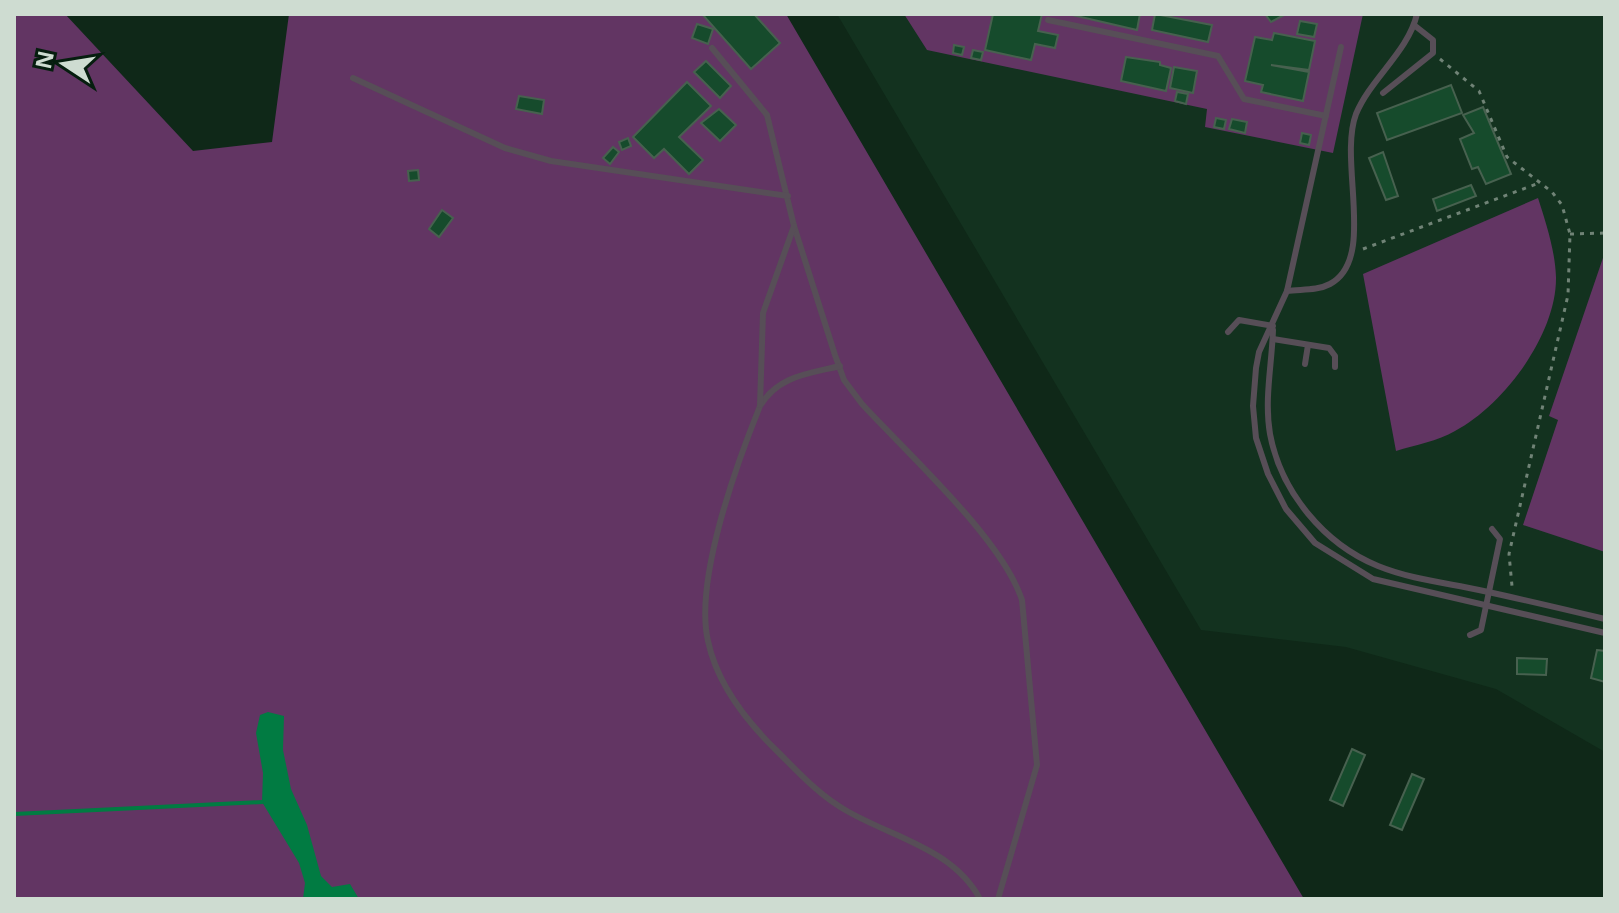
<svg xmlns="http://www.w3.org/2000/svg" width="1619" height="913" font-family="'Open Sans',sans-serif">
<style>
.built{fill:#13321f}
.green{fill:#623563}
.water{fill:#017b42}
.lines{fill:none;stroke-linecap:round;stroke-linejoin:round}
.stream{stroke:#017b42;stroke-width:4}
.building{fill:#164b2c;stroke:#47614f;stroke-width:2}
.path{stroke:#708376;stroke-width:3;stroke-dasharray:4 6;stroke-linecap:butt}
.service{stroke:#574e57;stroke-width:6}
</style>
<rect width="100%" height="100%" fill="#0f2818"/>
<path class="built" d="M837,14H1605V752L1496,689L1346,647L1201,630Z"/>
<g class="green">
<path d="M14,14H65L193,151L272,142L289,14H786L1304,899H14Z"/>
<path d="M904,14H1363L1333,153L1205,127L1207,109L927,50Z"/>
<path d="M1538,198C1546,223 1555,250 1556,277C1557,334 1504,405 1455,431C1438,441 1415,445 1396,451L1363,274Z"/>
<path d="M1605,252V552L1523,525L1558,420L1549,416Z"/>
</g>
<path class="water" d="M268,712L284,716L283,750L291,789L307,825L321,876L332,887L350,884L359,899H303L305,883L299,863L262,802L263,773L256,733L260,715Z"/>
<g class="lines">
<path class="stream" d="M14,814L262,802"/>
</g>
<g class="building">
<path d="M702,14H754L780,43L751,69Z"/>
<path d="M993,14H1042L1038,31L1058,35L1055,48L1035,44L1031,60L985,50Z"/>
<path d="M1068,14H1140L1137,30Z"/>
<path d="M1155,14L1212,25L1208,42L1152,30Z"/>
<path d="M1265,14H1286L1271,22Z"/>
<path d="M1300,21L1317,24L1314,37L1297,34Z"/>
<path d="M697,24L713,29L708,44L692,38Z"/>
<path d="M1274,33L1315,41L1309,70L1271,65L1309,72L1303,101L1261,92L1263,85L1245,81L1255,37L1272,40Z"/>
<path d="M954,45L964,47L962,55L953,53Z"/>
<path d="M973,50L983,52L981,60L971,58Z"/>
<path d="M1126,57L1160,62V65L1171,68L1166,91L1121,81Z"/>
<path d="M706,61L731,86L720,98L694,72Z"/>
<path d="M1174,67L1197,71L1193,93L1170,88Z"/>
<path d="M687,82L711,106L679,137L703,160L689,174L664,149L654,158L633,137Z"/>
<path d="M1451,85L1462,113L1387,140L1377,113Z"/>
<path d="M1177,92L1188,94L1186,104L1175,101Z"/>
<path d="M519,96L544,100L542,114L516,109Z"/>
<path d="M1483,107L1511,174L1486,184L1478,167L1472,169L1460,139L1474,133L1463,115Z"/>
<path d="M719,109L736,125L720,141L701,123Z"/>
<path d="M1216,118L1226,120L1224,129L1214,127Z"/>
<path d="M1232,119L1247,122L1245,133L1229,129Z"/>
<path d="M1302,133L1311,135L1309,145L1300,143Z"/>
<path d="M628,138L631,146L622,150L619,142Z"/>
<path d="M613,147L619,152L610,164L603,158Z"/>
<path d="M1383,152L1398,196L1386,200L1369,158Z"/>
<path d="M418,170L419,180L409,181L408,171Z"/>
<path d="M1471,185L1476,196L1437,211L1433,199Z"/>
<path d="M442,210L453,218L439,237L429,229Z"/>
<path d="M1597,650L1605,651V682L1591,678Z"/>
<path d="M1517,658L1547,659L1546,675L1517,674Z"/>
<path d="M1352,749L1365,755L1343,806L1330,800Z"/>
<path d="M1412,774L1424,779L1402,830L1390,825Z"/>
</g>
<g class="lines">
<g class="path">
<path d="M1440,59L1479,91L1507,157L1552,192L1562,205L1570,234L1568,295L1509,554L1512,586"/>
<path d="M1570,234L1605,233"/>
<path d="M1363,249L1539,183"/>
</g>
<g class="service">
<path d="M1048,20L1218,56L1244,99L1326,116"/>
<path d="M1341,47L1287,291L1259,352L1256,368L1253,406L1256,438L1268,474L1286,509L1315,543L1373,579L1605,633"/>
<path d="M712,48L767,115L794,226L835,355L844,380L862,404C908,454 1002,539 1022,600L1037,765L998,899"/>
<path d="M353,78L505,148L551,161L788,196"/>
<path d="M1383,93L1433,53V40L1414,25"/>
<path d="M1287,291C1301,289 1317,291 1330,284C1377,259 1338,162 1356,114C1371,78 1408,52 1417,14"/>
<path d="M1273,330C1272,364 1264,399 1270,434C1281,492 1324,544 1378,566C1410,579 1446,583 1479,590C1521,599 1563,609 1605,619"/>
<path d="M1228,332L1239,320L1273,326"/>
<path d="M1273,339L1329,348L1335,356V367"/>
<path d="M1305,364L1308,345"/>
<path d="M840,366C807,374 778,376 760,406C737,463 694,580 708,641C717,684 747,722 778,752C799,773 820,796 847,811C894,838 953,849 980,899"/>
<path d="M760,405L763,313L794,226"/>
<path d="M1470,635L1481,630L1500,539L1492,529"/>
</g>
</g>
<rect width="1619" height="913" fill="none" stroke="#cedcd1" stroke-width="32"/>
<g transform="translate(64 64) rotate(282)" stroke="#061e0f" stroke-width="6" paint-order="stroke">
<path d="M0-6L14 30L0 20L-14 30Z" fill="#cedcd1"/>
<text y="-12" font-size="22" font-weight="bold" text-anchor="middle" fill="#cedcd1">N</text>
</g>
</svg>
